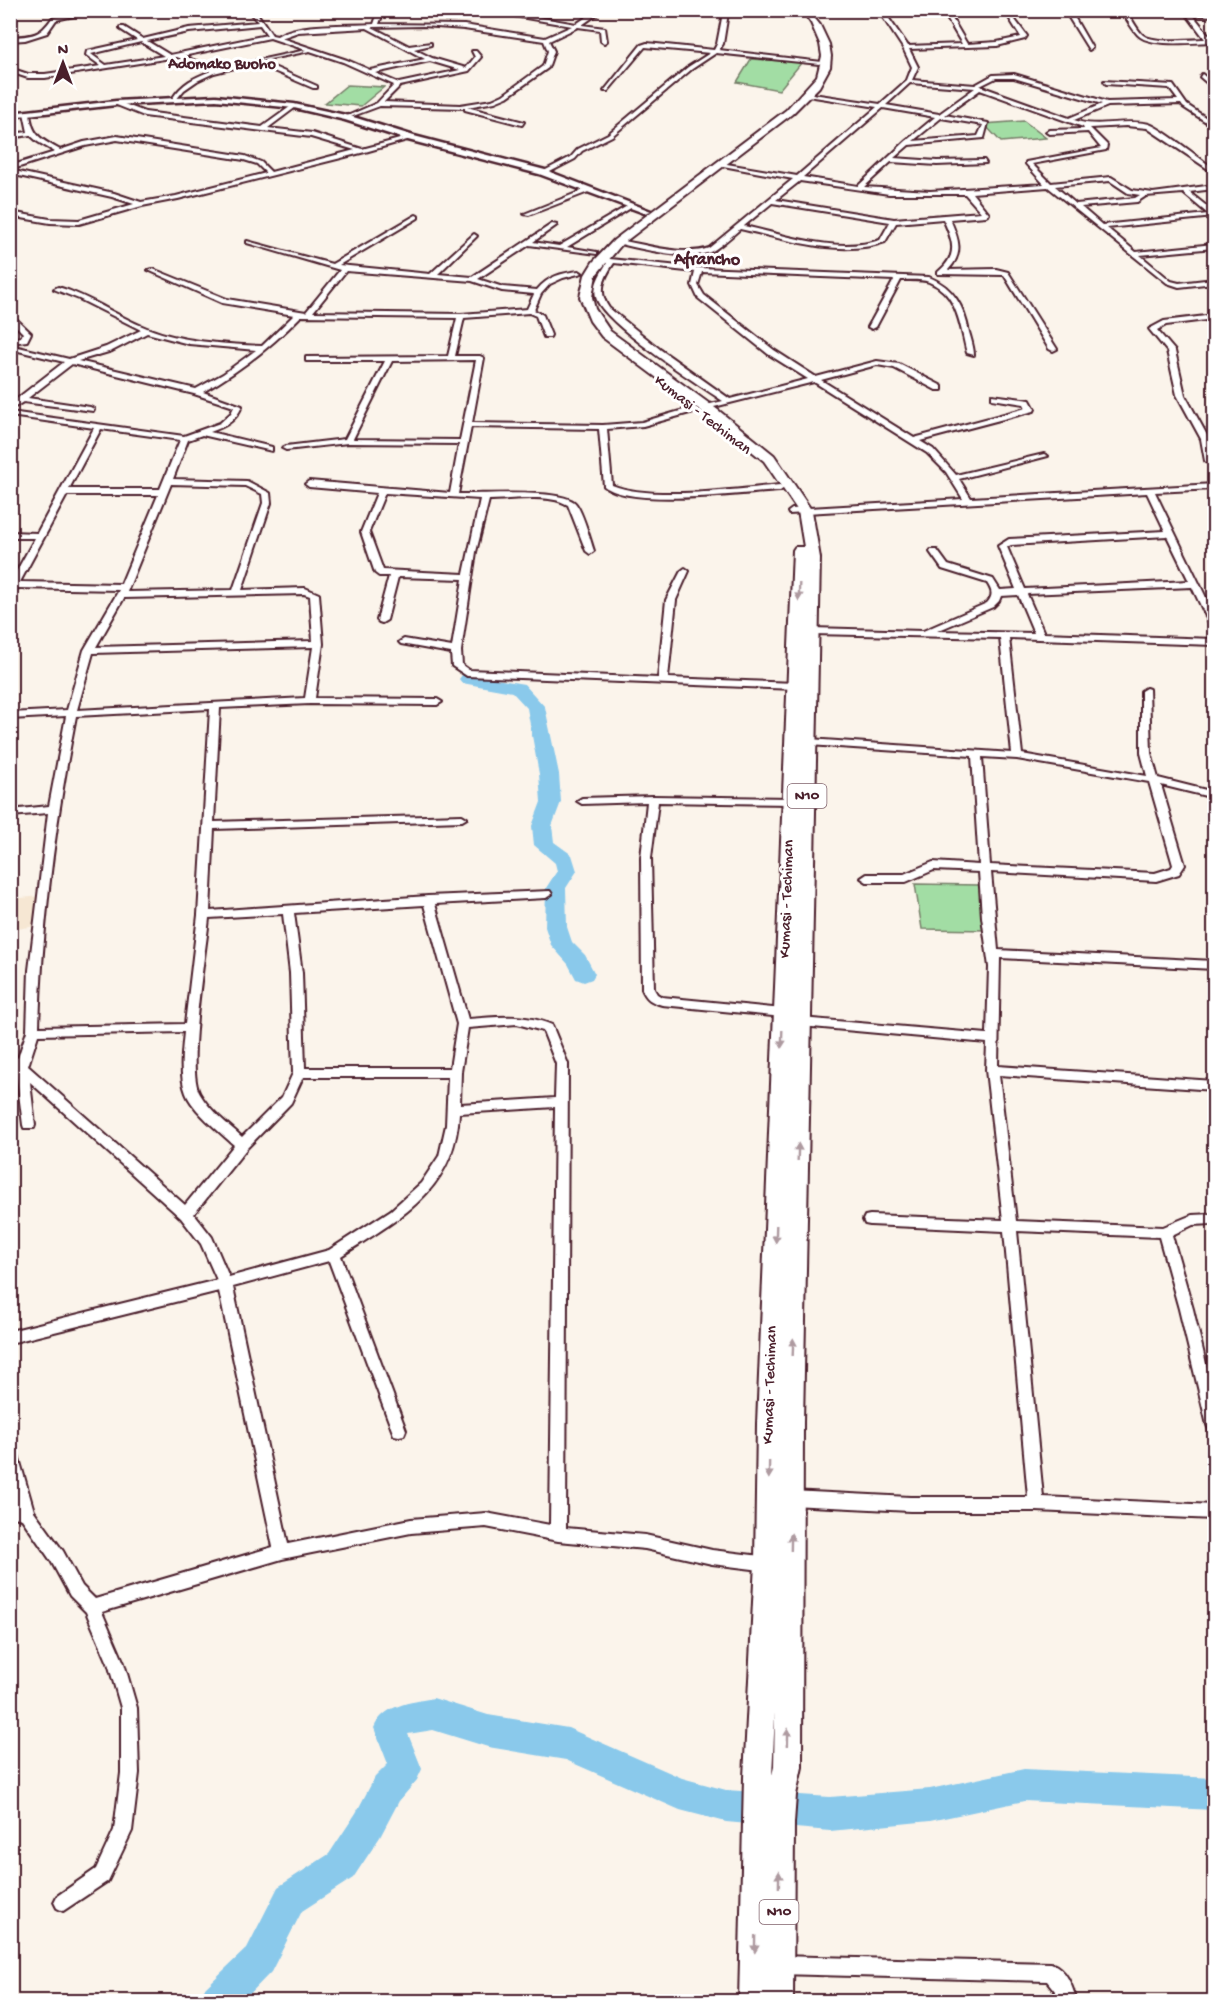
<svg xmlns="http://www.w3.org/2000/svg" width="1225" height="2012" font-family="'Gochi Hand',sans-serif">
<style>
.built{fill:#f6e7d3}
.green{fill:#a2dda4;stroke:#767e68;stroke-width:1.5}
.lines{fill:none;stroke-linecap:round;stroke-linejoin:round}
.river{fill:#8ac9eb;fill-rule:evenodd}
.minor-casing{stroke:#4a1f2b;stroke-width:4}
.tertiary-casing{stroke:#4a1f2b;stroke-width:5}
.trunk-casing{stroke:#4a1f2b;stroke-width:4}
.minor{fill:#fff;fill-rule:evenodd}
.tertiary{fill:#fff;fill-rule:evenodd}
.trunk{fill:#fff;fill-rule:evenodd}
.oneway{fill:#ae9aa0}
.labels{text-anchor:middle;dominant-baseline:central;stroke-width:6;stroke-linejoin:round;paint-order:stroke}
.shield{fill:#fff;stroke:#80626b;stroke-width:1.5}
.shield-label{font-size:15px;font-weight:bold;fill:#4a1f2b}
.far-quarter-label{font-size:16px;font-weight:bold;fill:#4a1f2b;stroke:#fff}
.street-label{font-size:16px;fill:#4a1f2b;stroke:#fff}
.far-district-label{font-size:18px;font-weight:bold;fill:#4a1f2b;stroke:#fff}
</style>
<rect width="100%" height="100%" fill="#fbf4eb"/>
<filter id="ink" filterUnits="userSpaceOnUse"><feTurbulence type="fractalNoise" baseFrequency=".0167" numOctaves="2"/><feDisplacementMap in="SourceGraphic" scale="12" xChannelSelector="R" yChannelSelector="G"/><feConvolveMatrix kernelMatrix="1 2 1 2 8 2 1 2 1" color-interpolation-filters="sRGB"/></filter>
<g filter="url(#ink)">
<path class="built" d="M41,896L36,926L11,930V899Z"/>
<g class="green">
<path d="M751,59L802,62L779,90L737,82Z"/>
<path d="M347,85L384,87L361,106L325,103Z"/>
<path d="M1024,121L1046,138L1001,142L984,124Z"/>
<path d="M915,884L979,885L988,930L922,929Z"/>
</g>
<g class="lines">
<g class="river">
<path d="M468,674L524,684L545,707L559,774L561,802L552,826L554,842L572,855L577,871L566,888L567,927L572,942L585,955L595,974L592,979L584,982L576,979L568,964L551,945L545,927L546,888L557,871L555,863L534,845L532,826L541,802L539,774L527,708L512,692L462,683L459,679L462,675Z"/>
<path d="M433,1698L488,1715L568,1728L682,1778L726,1790L830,1797L930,1789L1024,1769L1214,1778V1810L1024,1801L930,1821L830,1831L726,1822L680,1810L566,1760L488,1747L433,1730L408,1734L422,1769L417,1780L399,1801L380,1837L353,1878L302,1911L271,1972L242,2002H199L204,1989L247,1948L278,1887L329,1854L356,1813L375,1777L388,1764L374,1728C384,1704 410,1703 433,1698Z"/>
</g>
<g class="minor-casing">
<g id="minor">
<path d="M89,10H101L56,20L47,33L25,40L10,41V37C32,36 40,36 52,18Z"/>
<path d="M247,10L257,13L272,35L277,36C300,22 346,26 374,24L379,10H384L379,24L464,25L545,38L572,26L479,10H498L576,24L597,10H603L582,25L605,28L607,41L604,43L601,41L600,30L578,27L549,41L554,51L548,68L507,97L495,102L467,107L524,122L522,125L465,110V108L380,106L345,119V117L377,103L394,85L343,62L310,51L260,61L317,86V88H313L255,63L214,73L197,81L184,90L175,101L172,99C182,83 195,77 211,71L177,57L45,78H28L10,72V68L28,74H45L101,66L86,55L87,51L137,40L120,29V27H124L143,39L189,28L258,22ZM260,25L267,35L170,55L147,41L189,32ZM423,26L464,29L544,41L548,51L543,66L503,95L492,100L460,105L384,102L400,86L469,71L481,57L476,51H472L475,57L466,68L432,58L414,49L431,45V43L409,46L372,27ZM367,28L425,59L370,70L347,60L281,38L298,32ZM270,38L306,50L217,69L183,56ZM141,42L164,56L106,65L91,54ZM430,61L460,70L399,83L375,73Z"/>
<path d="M630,10L807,11L805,14L728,13L723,44L719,50L822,62L819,64L716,53L692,69L612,136L582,151L575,159L546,174H542V172L571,157L578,149L608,134L688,67L710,53L645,47L608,91H604L641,45L647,43L714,50L717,44L723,13Z"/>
<path d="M878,10H883L908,46L962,44L942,10H947L967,44L997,42L1021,37L1004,10L1214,13V16L1193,15L1211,38L1214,39V42C1197,42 1150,48 1138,35C1132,29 1128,21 1124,15H1073L1092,48L1089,50L1066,13H1010L1027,36L1025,39L997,46L909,49L918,67L912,80L975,85L993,75L1014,74L1107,102L1178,100L1169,88L1106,84L1104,81L1173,85L1187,105L1214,123V127L1183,107L1181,104L1108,106L1074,120C1098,129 1124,118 1149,124C1160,127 1202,160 1214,169V173L1147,128L1126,126L1090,128L1107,145L1106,150L1032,164L1051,183L1111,177L1132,190L1153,193L1214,185V189L1189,192L1214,212V217L1107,228L1136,252L1214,244V248L1140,255L1171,281L1179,283L1214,279V283L1179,287L1167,283L1048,187L972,193L989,214L986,216L950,219C958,238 965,253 948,270L996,269L1008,272L1057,349L1053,351L1049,349L1004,275L938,274V272C959,255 953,241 943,219L896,223L885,242C839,258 786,239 740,229C732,236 723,244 714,250C693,263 639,248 616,243V241L618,240C644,244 684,257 709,248L793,179L723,166L721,163L797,176L877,107L808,96L806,93L880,104L907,80L912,67L903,48ZM1129,15H1187L1205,39C1191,39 1155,44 1143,35C1138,31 1133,21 1129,15ZM996,78H1014L1102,104L1069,118L980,86ZM910,83L975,88L939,114L886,105ZM980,90L1083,127L1084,129L1049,130L1046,132L1049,134L1088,132L1101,148L1026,162V164L1044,184L930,191L864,187L891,162L937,165L986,163L984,160L937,161L894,158L909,145L984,138L988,123L945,115ZM883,108L935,117L906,141L858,186L803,177ZM941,118L983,125L978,136L913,141ZM800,181L889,194H965L981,212L894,219L776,200ZM1110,181L1128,193L1140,195L1135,198L1076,204L1055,186ZM1183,193L1208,214L1102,225L1081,207L1137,202L1146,196ZM772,203L890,222L880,240C837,254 786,235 744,226Z"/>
<path d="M1202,74L1214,84V89L1200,77Z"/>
<path d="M116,101L145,112L262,127L294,104L296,107L268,128L312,133L362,149L411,136L414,138L365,152L178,199L142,206L79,224L50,223L10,216V212L50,219L79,220L134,204L112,197L10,174V170L114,193L141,202L176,196L266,173L257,164L244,160L117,140L85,146L10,170V166L55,152L38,142L30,135L10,138V134L28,132L24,113L27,111L30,113C32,136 41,139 60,150L84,142L117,136L245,156L261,162L271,172L355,150L311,137L144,116L114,104Z"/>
<path d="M589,188L591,189V191L529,215L524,214Z"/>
<path d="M629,205L634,206L567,247L597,252V254L529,245L478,279L503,287L537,290C548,276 562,273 579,271L582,273L563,278L550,284L541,294L534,310L543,315L551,335L550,337H544L536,316L529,313L464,318L455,356H480L484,358L472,423L603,425L642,422L694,407L698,409L697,411L643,426L607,429L612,485C650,501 737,489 780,485L784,488L780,491C742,493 632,508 604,486L599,429L471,427L458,494C480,495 565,488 576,504C583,513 590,539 594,551L590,554L586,551L568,505C548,493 512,500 489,500L476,552L461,651L462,665L469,670L658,678L666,600L681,571L685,568L689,571L676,600L668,678L796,683L801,686L796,689L467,676L452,666L451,653L401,644L399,642L404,639L452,647L463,579L398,577L387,620L382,623L379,622L377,620L389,576H379L375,573L361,532L377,493L309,487L305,484L309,481L450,493L459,444L348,443L286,450L282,448L286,446L345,439L385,361H306V357L448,356L457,318L301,316C272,346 240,371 203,392L242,406C236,421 225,427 210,432L272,447V451L202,435L188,440L173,479L247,481L270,493L271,503L242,590L305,588L319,594L323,644L315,698L437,699L442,702L437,705L310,704L220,708L214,822L462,815L467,818L462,821L214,829L210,911L428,896L550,891L552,894L546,898L435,904L468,1019C498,1017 524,1013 552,1025L568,1064L566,1528L645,1535L712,1550L769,1557L775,1559L777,1564L775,1569L769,1571L712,1564L645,1549L558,1541L486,1527L411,1533L282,1559L102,1612L124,1663L137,1708L139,1773L132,1831L108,1881L63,1911L57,1908L54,1902L57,1896L96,1869L114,1830L121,1773V1708L108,1663L86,1612L70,1596L51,1561L22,1519L10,1516V1502L16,1504L10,1483V1449L15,1450L18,1455L34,1511L63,1551L82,1586L95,1599L273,1547L219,1291L10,1343V1331L217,1280L201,1244L181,1218L30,1082L35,1125L34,1128H24L23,1125L16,1070L10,1064V1053L18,1058L27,1031L29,970L48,813L10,816V810L49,806L66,716L10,719V713L67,710L84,650L119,590L17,588L13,595L10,596V583L35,538H10V532L37,533L94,428L10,416V412L184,436L220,423L231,413L234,407L194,394L72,364L28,398L90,407L94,409L93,411L23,402L10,410V404L64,362L10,349V345L69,359L106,347L141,330L79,299L56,290L54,289L58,287C90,296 116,316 147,328C183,342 223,344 262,346L294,315L222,303L148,270L153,269L227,299L306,312L340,270L247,243V241L332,264L416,215L418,216V218L339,265L430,274L474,234L477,236L476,237L438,274L472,277L552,224L557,225L533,242L559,246ZM346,271L472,281L502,291L534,294L527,309L461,314L313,312ZM147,333L189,344L256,350L223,374L196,389L78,361L112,351ZM476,360L460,440L353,439L392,361ZM101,429L180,440L160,489H69ZM171,484L245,486L262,494L263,503L233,590L127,592ZM385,493L480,499L464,574L383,570L369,532ZM67,495H158L121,584L20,582ZM304,594L310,596L313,641L96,647L124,598ZM313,647L305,698L77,710L93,653ZM210,709L198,915L185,1024L39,1027C42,922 56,818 76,716ZM424,905L457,1024L450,1068H305L302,973L294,913ZM283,914L290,973L293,1073L282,1097L242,1137C228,1124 210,1111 200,1094C185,1071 206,951 209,918ZM517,1024L543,1031L556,1064L555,1098L460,1104L461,1072L468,1028ZM184,1032C182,1052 179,1075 186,1093C192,1110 221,1133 234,1145L185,1205L28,1066L38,1035ZM303,1077H448L446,1125L439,1156L421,1183L391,1210L329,1250L229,1277L212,1237L194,1214L247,1148L291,1103ZM555,1107L550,1525L486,1513L411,1519L288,1544L233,1287L329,1261L392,1430L394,1435L399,1436L404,1435L406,1430L341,1256C400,1218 455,1191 459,1113Z"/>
<path d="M600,258L699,268L929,277C954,287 964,307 969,332C971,339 974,348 974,355L967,353C960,326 958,294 929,282C921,279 909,280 901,280L876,327L872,329L868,327L894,280L702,272L698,285L704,295L774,350L816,377L877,361L899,364L942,386V390H936L894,368L877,365L821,380L914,438L1026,408L1024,404L992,399V395L1030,400L1035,409L1034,411L920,441L933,449L956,475L1044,454L1048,456L959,479L971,498L1214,484V489L1155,492L1214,614V626L1209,623L1192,587L1027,594L1044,633L1214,639V645L1009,638L1022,754L1147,776L1141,753V691L1146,688L1149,689L1151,753L1158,778L1214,792V798L1161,785L1185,865L1179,874L1156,881L991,872L998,950L1214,961V969L1000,958L998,1066L1214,1081V1090L999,1075L1016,1221L1163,1227L1192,1215L1214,1214V1224L1193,1225L1172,1235L1193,1309L1214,1397V1431L1209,1430L1207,1425L1179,1309L1159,1237L1017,1231L1043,1497L1214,1505V1519L1036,1511H910L791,1505L786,1503L783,1498L786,1493L791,1491L910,1497H1028L1004,1231L870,1225L865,1224L863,1220L865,1216L870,1215L1003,1220L986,1070L987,1043L801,1026L795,1022L801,1018L987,1034L989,967L982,917L979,872L934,870L906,882H867L861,878L867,874H904L933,862L979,865L972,756L809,745L804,742L809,739L1012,753L1000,638L812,634L807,631L812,628L923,631L987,603C994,595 992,591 987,583L942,569L930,552L931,550H937L948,565L993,579L1000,590L1016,589L998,546L1009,539L1165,531L1147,493L789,514L788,512L792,509L963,499L946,472L927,453L814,382L702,410V406L723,401C698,384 601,322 596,297C593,284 601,273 607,263L598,261L597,260ZM614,263L695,272L692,285L698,298L768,354L808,379L730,399L661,350L609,308C598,292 603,279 614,263ZM1167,536L1189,581L1025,589L1007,547L1011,545ZM1018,595L1034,633L937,631L993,607L999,601L1001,596ZM982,757L1017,759L1149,782L1173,865L1171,868L1155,873L990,865Z"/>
<path d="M10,313L31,333L27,341L10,343V339L21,337L23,333L10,320Z"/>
<path d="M1214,315V319L1166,325L1157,330L1175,351L1185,395L1209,439L1214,462V468L1205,461L1201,439L1177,395L1167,351L1149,329L1164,321Z"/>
<path d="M653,796L792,798L797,801L792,804L658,802L651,858L654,989L657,994L662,997L783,1009L787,1010L789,1013L787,1016L783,1017L662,1005C651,1002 646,999 642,989L641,858L647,802L582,804L577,801L582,798Z"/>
<path d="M778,1956L1051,1963C1067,1969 1072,1986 1077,2002H1058L1055,1991L1047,1981L778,1974L771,1972L769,1965L771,1958Z"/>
</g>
</g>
<g class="tertiary-casing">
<path id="tertiary" d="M216,96L294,104L350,116L414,136L545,170L651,211L644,213L539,174L408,140L345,120L294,108L216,100L116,105L10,117V113L116,101Z"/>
</g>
<g class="trunk-casing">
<path id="trunk" d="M802,10H808L820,25L829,44L831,56L830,67L819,87L792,114L622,244L596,275L592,297L595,309L610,331L718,410L774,455L812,511L820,558L803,1422L802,1767L796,1795L794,1823L793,2002H739L744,1777L755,1563L757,1424L793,550L795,547H804L798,511L764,461L708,416L602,337L590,321L580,297L585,275L593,262L614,240L786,110L817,76L822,56L820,44L811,23ZM775,1713L774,1767L772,1775Z"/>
</g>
<use href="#minor" class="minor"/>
<use href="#tertiary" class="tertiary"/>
<use href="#trunk" class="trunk"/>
</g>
<defs><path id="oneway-solid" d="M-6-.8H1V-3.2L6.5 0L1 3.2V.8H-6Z" transform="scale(1.5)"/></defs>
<g class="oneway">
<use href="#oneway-solid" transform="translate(799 592) rotate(92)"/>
<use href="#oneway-solid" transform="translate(782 1039) rotate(92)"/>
<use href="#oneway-solid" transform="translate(798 1152) rotate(-88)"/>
<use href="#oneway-solid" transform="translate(776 1234) rotate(92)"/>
<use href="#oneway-solid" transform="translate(793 1347) rotate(-88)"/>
<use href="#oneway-solid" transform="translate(769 1470) rotate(91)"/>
<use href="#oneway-solid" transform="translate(791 1542) rotate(-89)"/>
<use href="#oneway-solid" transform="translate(788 1737) rotate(-89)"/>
<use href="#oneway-solid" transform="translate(779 1880) rotate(-89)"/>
<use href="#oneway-solid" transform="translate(755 1944) rotate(91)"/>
</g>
</g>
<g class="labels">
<g class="shield">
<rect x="787.5" y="784" width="39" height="24" rx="4.5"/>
<rect x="759.5" y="1900" width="39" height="24" rx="4.5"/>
</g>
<g class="shield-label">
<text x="807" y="796">N10</text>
<text x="779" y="1912">N10</text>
</g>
<g class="far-quarter-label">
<text x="222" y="65">Adomako Buoho</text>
</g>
<g class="street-label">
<text transform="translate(702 416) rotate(38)">Kumasi - Techiman</text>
<text transform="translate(788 899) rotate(-88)">Kumasi - Techiman</text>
<text transform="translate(771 1385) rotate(-88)">Kumasi - Techiman</text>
</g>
<g class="far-district-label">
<text x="707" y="260">Afrancho</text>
</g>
</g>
<rect width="1225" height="2012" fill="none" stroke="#fff" stroke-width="36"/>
<rect x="18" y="18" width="1189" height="1976" fill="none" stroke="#4a1f2b" stroke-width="2" filter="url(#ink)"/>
<g transform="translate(63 63)" stroke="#ffffff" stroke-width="4.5" paint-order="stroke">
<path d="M0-4.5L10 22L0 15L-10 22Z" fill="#4a1f2b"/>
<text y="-9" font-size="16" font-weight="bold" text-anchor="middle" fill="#4a1f2b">N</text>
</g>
</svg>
